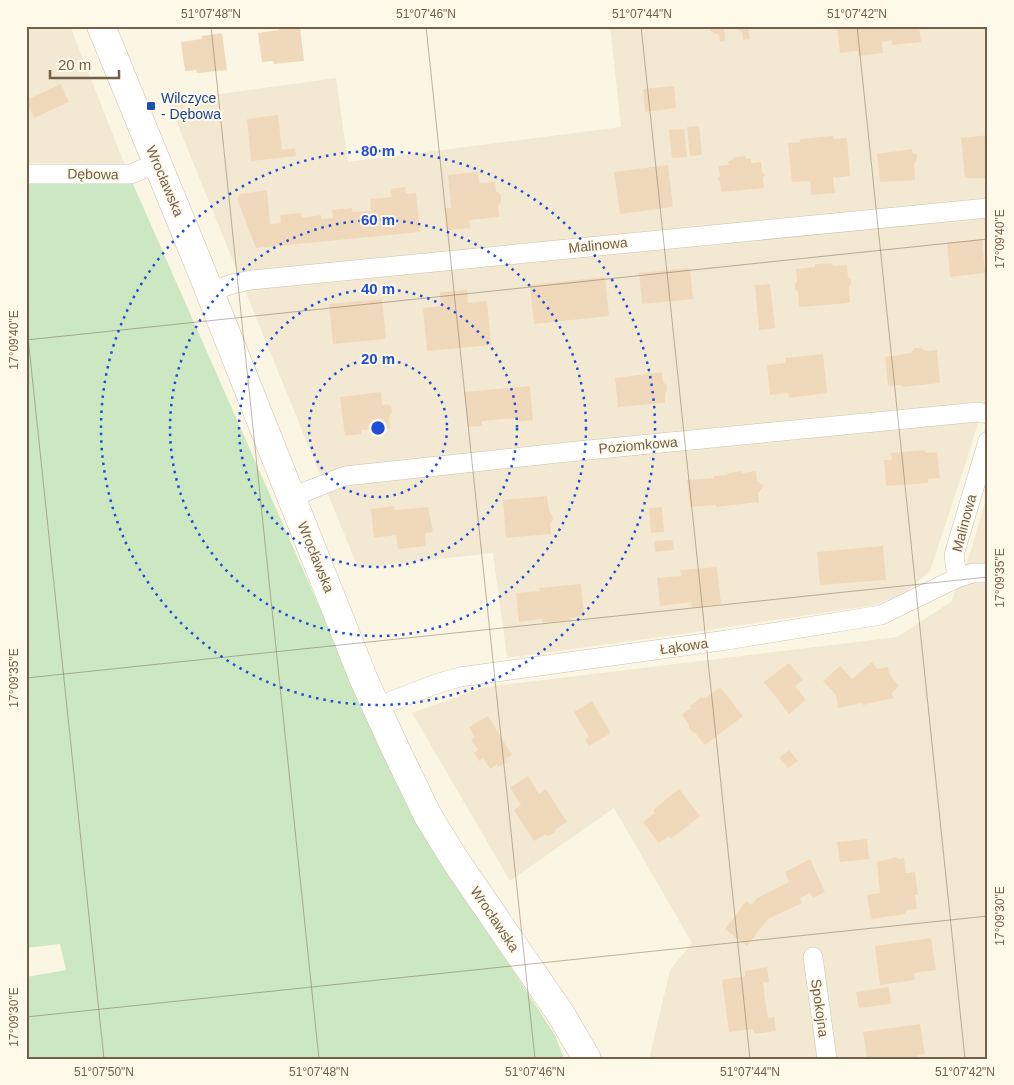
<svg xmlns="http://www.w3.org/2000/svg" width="1014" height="1085" font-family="Helvetica,sans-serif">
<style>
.residential{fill:#f3e9d2}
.green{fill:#cbe8c2}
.building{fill:#f0d9bb}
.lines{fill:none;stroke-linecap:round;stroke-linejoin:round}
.street-casing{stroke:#cec1ad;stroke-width:20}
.secondary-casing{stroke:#cfc0a8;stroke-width:29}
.street{stroke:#fff;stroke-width:19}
.secondary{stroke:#fff;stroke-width:28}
.ticks{fill:none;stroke:#735f4a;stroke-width:1;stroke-opacity:0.45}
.ring{fill:none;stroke:#1d4ed8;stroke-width:2.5;stroke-dasharray:2.5 5}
.transit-dot{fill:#1a4fb4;stroke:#fff9e9;stroke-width:2}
.labels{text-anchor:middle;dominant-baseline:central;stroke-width:4;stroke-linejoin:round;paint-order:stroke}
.transit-label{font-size:14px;fill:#164399;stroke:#fff9e9;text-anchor:start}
.street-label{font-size:14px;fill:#735f4a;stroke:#fff9e9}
.centre{fill:#1d4ed8;stroke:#fff9e9;stroke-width:2.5}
.ring-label{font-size:15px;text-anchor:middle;font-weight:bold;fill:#1d4ed8;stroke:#fff9e9;stroke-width:4;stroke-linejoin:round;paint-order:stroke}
.neatline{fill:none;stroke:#735f4a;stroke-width:2}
.ticks-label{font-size:12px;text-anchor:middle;fill:#735f4a}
</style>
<rect width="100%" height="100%" fill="#fbf6e3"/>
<g class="residential">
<path d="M26,26H70L125,165L26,163Z"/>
<path d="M610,26H988V387L971,447L930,571L906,592L876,605L668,636L507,658L493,553L358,568L168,101L336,78L348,162L621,127Z"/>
<path d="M988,491V1059H649L670,970L692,943L614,808L510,881L412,713L485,687L897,637L951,602L971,551Z"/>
</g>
<path class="green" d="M26,184H133L411,815L555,1035L564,1059H26V977L66,970L60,944L26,948Z"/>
<g class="building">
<path d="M300,26L304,61L274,64L273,61L262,62L258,33L279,30L278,27Z"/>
<path d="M700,26H724L725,41L720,42L719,35L710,31V28L700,29Z"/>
<path d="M734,26H748L750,39L743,40L742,32L734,28Z"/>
<path d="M837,26H919L921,42L892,45V40L882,42L883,53L858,56V51L840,53Z"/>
<path d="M222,33L227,70L197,73L196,70L185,71L181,42L202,39V36Z"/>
<path d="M61,84L69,102L34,118L26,100Z"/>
<path d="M674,86L676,108L645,112L643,89Z"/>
<path d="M278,115L282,150L295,148L296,156L251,161L247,119Z"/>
<path d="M699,126L702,155L690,156L687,127Z"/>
<path d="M684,129L687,157L672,158L669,130Z"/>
<path d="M988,135V178H965L961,138Z"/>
<path d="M833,136L834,139L847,138L850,176L833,178L835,193L811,195L810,181L792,182L788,143L800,142V139Z"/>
<path d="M912,149V152L917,155V160L914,164L915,180L880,182L877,154Z"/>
<path d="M744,156L747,159H751V163L761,162L762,172L765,175L763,178L764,188L721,192L720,182L717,179L720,176L718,166L729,165L728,161L732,160L735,157Z"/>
<path d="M668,165L673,207L620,214L614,172Z"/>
<path d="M478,172L479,183L495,182L496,191L501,195V202L498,206L499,217L469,220L470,228L447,230L445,208H451L448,175Z"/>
<path d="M405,187L406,194L416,193L420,232L256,248L237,199L240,194L267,190L270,224L281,223L280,215L301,213L302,218L321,215V219L333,218L332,210L352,208V212L371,211L370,199L392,197L390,189Z"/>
<path d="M982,239L985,273L950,277L947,243Z"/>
<path d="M832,263L833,266L847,265L848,277L851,279V284L849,287L850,303L799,307L798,291L795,290V284L797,282L796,269L815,267V264Z"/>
<path d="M690,268L693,299L642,304L639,273Z"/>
<path d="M605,277L609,316L534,324L530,285Z"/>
<path d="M770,284L775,328L759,330L755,285Z"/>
<path d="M467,290L468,303L487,301L491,345L427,351L423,308L441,306L440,292Z"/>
<path d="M382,299L386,339L333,344L329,304Z"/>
<path d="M914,348H921L926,351L937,350L940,383L902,387V385L888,386L885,357L911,353Z"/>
<path d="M823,354L827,393L789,398L788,393L770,395L767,365L786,363L785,358Z"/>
<path d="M662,372L663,382L667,385V390L665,394V403L618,407L615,378Z"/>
<path d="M530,386L533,420L517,422V418L482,421V426L468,427L464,392Z"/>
<path d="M381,392L382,405L388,404L391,407L392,412L389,417L390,429L361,430V434L345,436L340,397Z"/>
<path d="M925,450V453L937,452L940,478L928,479V483L886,486L884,460H892L891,453Z"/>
<path d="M742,471V473L756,471L757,481L764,486L758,493L759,502L716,507V505L690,507L687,480L714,478L713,476L728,475L727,473Z"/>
<path d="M547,496L549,511L552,515L553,520L550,524L551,534L506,538L503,500Z"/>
<path d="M394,506L395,510L428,507L433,532L425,533L426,546L398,549L396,535L374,538L371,509Z"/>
<path d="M662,507L664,532L651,533L649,508Z"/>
<path d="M673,540L674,550L655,552L654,541Z"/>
<path d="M883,546L886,580L820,585L817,552Z"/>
<path d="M717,567L721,604L692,608L691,602L660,606L657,578L681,576L680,570Z"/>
<path d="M581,584L584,616L570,618L571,620L543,623L542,619L519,622L516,593L540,591L539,588Z"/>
<path d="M872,662L877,669L888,667L889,674L899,686L892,693L893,698L863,705L862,703L838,708L836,695L823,681L840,666L852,679Z"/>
<path d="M789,663L803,680L795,686L806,700L789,714L764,682Z"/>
<path d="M720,687L743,716L705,745L695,733L692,732L689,728V725L682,715L691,708L690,706L700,698L702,697L704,699Z"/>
<path d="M592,701L611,733L589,746L585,740L589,737L574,712Z"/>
<path d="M488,716L512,755L505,759L507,762L498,767L497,764L490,769L483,758L479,761L474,753L478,750L471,739L475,737L469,727Z"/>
<path d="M789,750L798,761L788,768L779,758Z"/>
<path d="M528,776L539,794L546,789L567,822L556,829L554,833L549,836L544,835L534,841L514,810L521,805L510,788Z"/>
<path d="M679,789L700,816L671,839L669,836L659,843L643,822L655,813L653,810Z"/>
<path d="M867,839L869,859L840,862L837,842Z"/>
<path d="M896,857L899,859L904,858L906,873L915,872L918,895H915L917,909L906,910V914L871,919L867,895L880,893L877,862Z"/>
<path d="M810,859L825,892L813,898L810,893L800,898L802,903L768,919L747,946L725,929L746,901L752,905L757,898L789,882L785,872Z"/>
<path d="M931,938L936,970L914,973L915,980L880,985L875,946Z"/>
<path d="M767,967L769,982H763L765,1000L768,1018L774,1017L776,1031L754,1034L753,1029L729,1032L722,980L745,976V971Z"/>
<path d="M889,987L891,1004L859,1008L856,992Z"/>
<path d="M920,1024L925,1054L917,1055L918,1059H867L863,1032Z"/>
</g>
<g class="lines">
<g class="street-casing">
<g id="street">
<path d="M26,174H131L157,163"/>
<path d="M210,292L232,284L251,280L988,208"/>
<path d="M292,497L345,476L568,452L978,412L988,414"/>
<path d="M957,578L954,555L956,548L988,441"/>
<path d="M376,707L439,683L460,677L727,640L881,615L957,578L973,573H988"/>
<path d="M813,957L827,1059"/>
</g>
</g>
<g class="secondary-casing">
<path id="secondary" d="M101,26L199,265L364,680L395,748L428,816L455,860L562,1016L587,1059"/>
</g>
<use href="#street" class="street"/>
<use href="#secondary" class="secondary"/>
</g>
<path class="ticks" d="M211,26L319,1059M426,26L535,1059M641,26L750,1059M857,26L965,1059M26,318L104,1059M26,340L988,239M26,678L988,577M26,1017L988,916"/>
<g class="ring">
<circle cx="378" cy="428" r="69"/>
<circle cx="378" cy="428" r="139"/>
<circle cx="378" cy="428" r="208"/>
<circle cx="378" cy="428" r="277"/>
</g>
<rect class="transit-dot" x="146" y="101" width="10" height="10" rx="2.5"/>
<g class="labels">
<g class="transit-label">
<text x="161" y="98">Wilczyce<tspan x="161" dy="16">- Dębowa</tspan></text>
</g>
<g class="street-label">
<text transform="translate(93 174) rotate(1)">Dębowa</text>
<text transform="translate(165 181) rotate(67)">Wrocławska</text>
<text transform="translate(598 245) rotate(-6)">Malinowa</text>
<text transform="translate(638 445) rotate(-5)">Poziomkowa</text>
<text transform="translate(964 523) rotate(-75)">Malinowa</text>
<text transform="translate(316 557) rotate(68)">Wrocławska</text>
<text transform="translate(684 646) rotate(-8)">Łąkowa</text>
<text transform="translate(495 919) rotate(56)">Wrocławska</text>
<text transform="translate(820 1008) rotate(82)">Spokojna</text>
</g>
</g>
<circle cx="378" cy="428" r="8" class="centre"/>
<g class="ring-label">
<text x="378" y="156">80 m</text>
<text x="378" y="225">60 m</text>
<text x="378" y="294">40 m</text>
<text x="378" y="364">20 m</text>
</g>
<rect width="1014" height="1085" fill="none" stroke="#fff9e9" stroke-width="55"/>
<path d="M50 70v8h69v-8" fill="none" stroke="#735f4a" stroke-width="2.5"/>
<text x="58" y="70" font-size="15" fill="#735f4a" stroke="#fff9e9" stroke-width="4" paint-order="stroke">20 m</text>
<rect x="28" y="28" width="958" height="1030" class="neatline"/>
<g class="ticks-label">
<text x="211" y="18">51°07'48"N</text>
<text x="426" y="18">51°07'46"N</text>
<text x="642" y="18">51°07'44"N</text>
<text x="857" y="18">51°07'42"N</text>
<text transform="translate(1000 239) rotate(-90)" y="4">17°09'40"E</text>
<text transform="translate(14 340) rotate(-90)" y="4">17°09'40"E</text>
<text transform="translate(1000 578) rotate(-90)" y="4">17°09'35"E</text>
<text transform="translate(14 678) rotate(-90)" y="4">17°09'35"E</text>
<text transform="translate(1000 916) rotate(-90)" y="4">17°09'30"E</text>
<text transform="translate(14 1017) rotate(-90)" y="4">17°09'30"E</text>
<text x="104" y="1076">51°07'50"N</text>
<text x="319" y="1076">51°07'48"N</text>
<text x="535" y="1076">51°07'46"N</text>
<text x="750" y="1076">51°07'44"N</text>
<text x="965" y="1076">51°07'42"N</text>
</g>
</svg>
